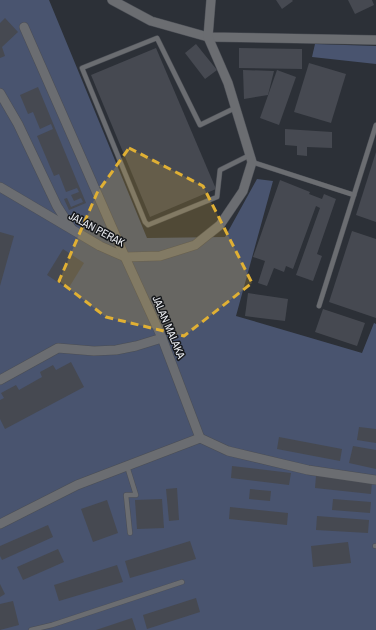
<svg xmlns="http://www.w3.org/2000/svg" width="376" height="630" font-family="'Archivo Narrow',sans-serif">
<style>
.green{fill:#49546f}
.building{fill:#464951}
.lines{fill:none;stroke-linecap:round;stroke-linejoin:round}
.service-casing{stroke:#4b4e55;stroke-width:5.5}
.minor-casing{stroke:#4b4e55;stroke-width:10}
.service{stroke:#6b6d71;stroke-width:4.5}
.minor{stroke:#6b6d71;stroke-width:9}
.marked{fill:#e0b034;fill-opacity:0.2;stroke:#e0b034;stroke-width:3;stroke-dasharray:8 5;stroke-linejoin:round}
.labels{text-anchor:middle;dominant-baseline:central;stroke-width:3;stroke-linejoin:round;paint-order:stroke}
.street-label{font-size:11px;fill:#ebedf2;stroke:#16181b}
</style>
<rect width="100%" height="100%" fill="#2c3037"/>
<g class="green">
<path d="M0,0H49L147,238L225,237L257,179L273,181L236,316L362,353L374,323L376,324V630H0Z"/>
<path d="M315,44L376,46V64L312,57Z"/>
</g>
<g class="building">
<path d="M276,0H292L293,1L282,9Z"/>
<path d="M348,0H372L374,5L355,14Z"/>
<path d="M5,18L18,32L2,47L5,56L0,58V23Z"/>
<path d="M196,44L217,70L205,79L185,53Z"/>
<path d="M156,48L216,189L150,217L91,75Z"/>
<path d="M239,48L302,49V69L239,68Z"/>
<path d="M309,63L346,74L331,123L294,112Z"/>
<path d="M243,70L274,71L268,95L244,99Z"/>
<path d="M277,70L296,77L279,125L260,118Z"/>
<path d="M38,87L86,203L69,210L64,199L67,198L71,207L83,202L81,198L74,201L71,195L79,192L77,188L66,192L59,174L54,176L37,136L53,129L51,124L40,129L33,112L28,114L20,95Z"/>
<path d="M285,129L332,132V148L307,147V156L297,155V146L285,145Z"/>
<path d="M376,152V222L356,215Z"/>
<path d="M280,180L310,192L309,194L322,199L324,194L336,199L317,254L322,256L313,281L296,275L320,208L316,206L293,269L286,266L284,272L274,268L267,286L258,283L265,261L253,257Z"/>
<path d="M352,231L376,239V318L329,302Z"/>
<path d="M0,232L14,236L0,286Z"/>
<path d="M63,249L84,263L68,289L47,275Z"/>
<path d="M248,293L288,299L285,321L245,316Z"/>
<path d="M323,309L365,323L357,346L315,332Z"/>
<path d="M71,362L84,387L5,429L0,419V400L4,398L1,393L16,385L19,390L42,377L40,372L53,365L56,370Z"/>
<path d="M359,427L376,429V443L357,440Z"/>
<path d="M279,437L342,449L340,461L277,449Z"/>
<path d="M353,446L376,450V469L349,463Z"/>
<path d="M232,466L291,473L289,485L231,478Z"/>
<path d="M316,476L372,481L371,494L315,488Z"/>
<path d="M177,488L179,520L169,521L166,489Z"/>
<path d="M250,489L271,491L270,501L249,499Z"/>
<path d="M162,499L164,528L137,529L135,500Z"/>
<path d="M333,499L371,502L370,513L332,510Z"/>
<path d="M107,500L118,533L93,542L81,509Z"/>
<path d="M230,507L288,513L287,525L229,519Z"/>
<path d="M317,516L369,520L368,533L316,530Z"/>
<path d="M48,525L53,537L2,560L0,556V546Z"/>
<path d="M190,541L196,559L130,578L125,561Z"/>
<path d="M348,542L351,563L313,567L311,546Z"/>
<path d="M58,549L64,562L23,580L17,567Z"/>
<path d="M117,565L123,582L59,601L54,585Z"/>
<path d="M0,584L5,594L0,597Z"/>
<path d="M196,598L200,612L147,629L143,615Z"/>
<path d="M13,601L19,625L0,630V604Z"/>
<path d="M132,618L136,630H96Z"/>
</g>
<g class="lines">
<g class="service-casing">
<g id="service">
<path d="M235,108L200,125L157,38L82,68L145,222L148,225L217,197L220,170L250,155"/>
<path d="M252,162L354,195"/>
<path d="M319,306L376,125"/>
<path d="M127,466L136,495H126L130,533"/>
<path d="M375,546H376"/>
<path d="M31,630L52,625L182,582"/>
</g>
</g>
<g class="minor-casing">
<g id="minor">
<path d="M112,0L151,21L208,37L376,40"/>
<path d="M0,93L18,124L57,206L71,228"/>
<path d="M0,187L100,246L125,257L160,256L195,245L220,225L243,191L252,162L228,83L208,37L211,0"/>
<path d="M0,380L58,348L94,351L116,350L136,346L162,338"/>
<path d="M200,438L228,451L308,470L376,480"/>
<path d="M0,524L77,485L200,438L162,338L125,257L24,27"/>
</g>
</g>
<use href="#service" class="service"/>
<use href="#minor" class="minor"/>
</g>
<path class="marked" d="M129,148L203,186L252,283L184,336L106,317L59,281L97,193Z"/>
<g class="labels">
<g class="street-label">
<text transform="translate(97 229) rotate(28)">JALAN PERAK</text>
<text transform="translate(169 327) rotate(67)">JALAN MALAKA</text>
</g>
</g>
</svg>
